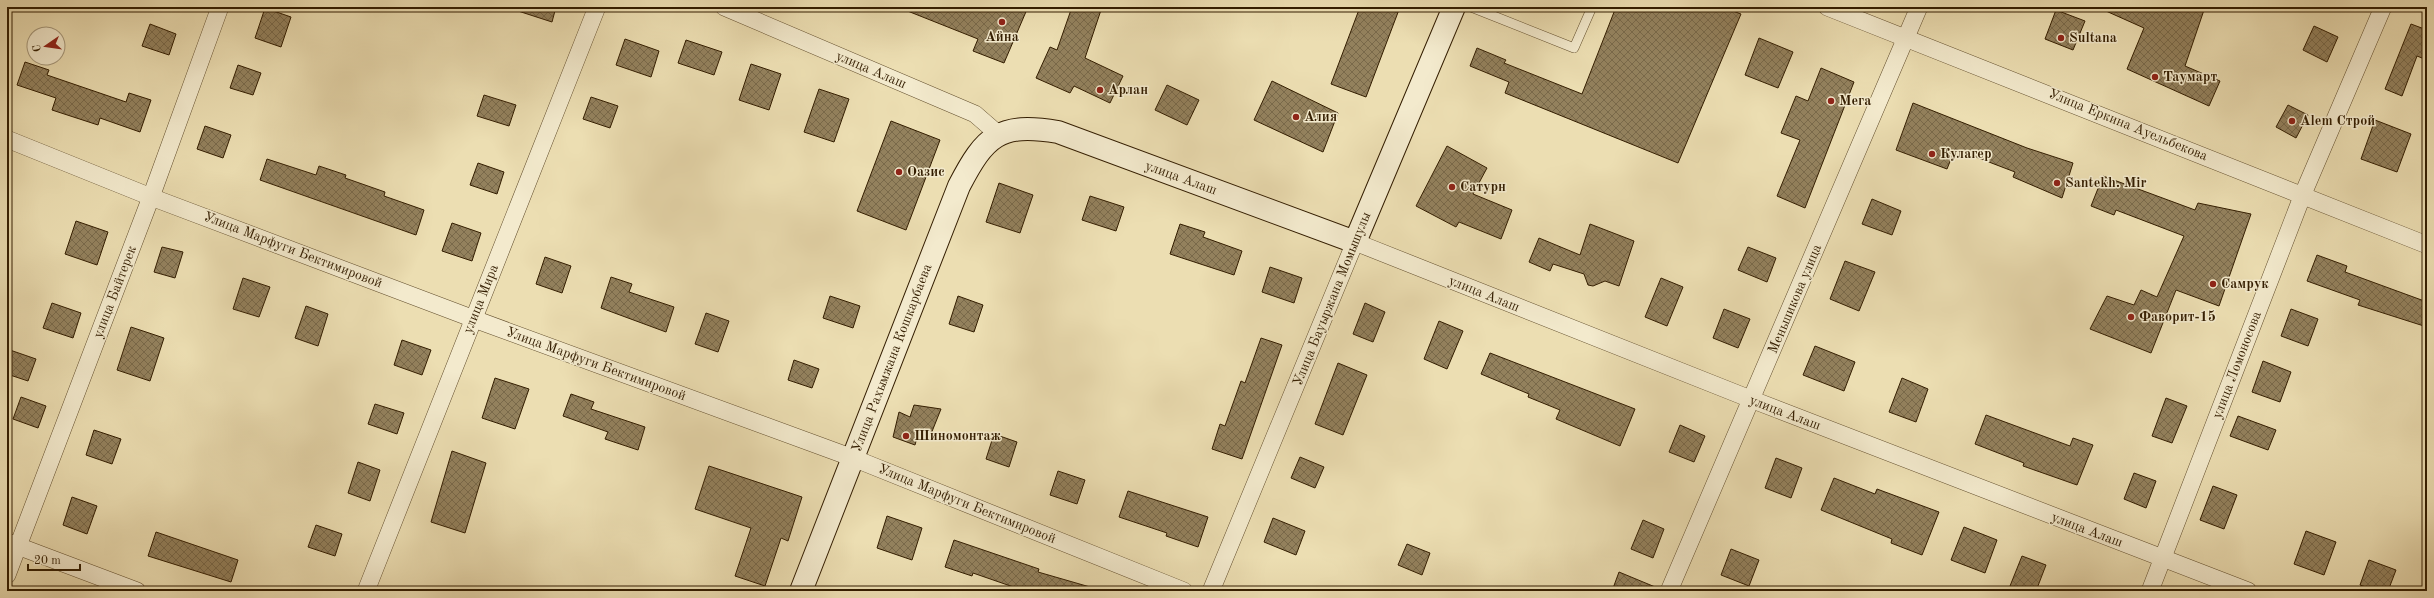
<svg xmlns="http://www.w3.org/2000/svg" width="2434" height="598" font-family="'Old Standard TT',serif">
<style>
.building{fill:url(#building-cross-hatch);stroke:#331d00}
.lines{fill:none;stroke-linecap:round;stroke-linejoin:round}
.lane-casing{stroke:#614d2c;stroke-width:10}
.street-casing{stroke:#614d2c;stroke-width:18}
.secondary-casing{stroke:#331d00;stroke-width:24}
.lane{stroke:#f3eacd;stroke-width:9}
.street{stroke:#f3eacd;stroke-width:17}
.secondary{stroke:#f3eacd;stroke-width:22}
.poi-dot{fill:#8f2418;stroke:#f3eacd;stroke-width:1.5}
.labels{text-anchor:middle;dominant-baseline:central;stroke-width:3;stroke-linejoin:round;paint-order:stroke}
.poi-label{font-size:14px;font-weight:bold;fill:#331d00;stroke:#f3eacd;text-anchor:start}
.street-label{font-size:14px;fill:#331d00;stroke:#f3eacd}
</style>
<defs>
<pattern id="building-cross-hatch" width="8" height="8" patternUnits="userSpaceOnUse"><rect width="8" height="8" fill="#93815d"/><path d="M0 0l8 8M0 8l8-8" fill="none" stroke="#79694a"/></pattern>
</defs>
<rect width="100%" height="100%" fill="#ecdeb2"/>
<filter id="stains"><feTurbulence type="fractalNoise" baseFrequency=".005" numOctaves="4"/><feColorMatrix values="0 0 0 0 .2 0 0 0 0 .09 0 0 0 0 .02 0 0 0 .5 -.17"/></filter>
<radialGradient id="worn" r=".72"><stop offset=".6" stop-color="#630" stop-opacity="0"/><stop offset="1" stop-color="#630" stop-opacity=".3"/></radialGradient>
<g class="building">
<path d="M515,7H556L552,22L515,10Z"/>
<path d="M1028,7L1004,63L973,51L978,39L900,8Z"/>
<path d="M1072,7H1102L1085,58L1123,76L1110,103L1074,86L1070,93L1036,78L1050,47L1057,50Z"/>
<path d="M1360,7H1400L1366,97L1331,84Z"/>
<path d="M1616,7H1722L1741,14L1678,163L1505,93L1509,82L1470,66L1477,48L1506,60L1504,63L1582,94Z"/>
<path d="M2097,7H2205L2185,66L2220,81L2209,106L2127,69L2144,28Z"/>
<path d="M265,8L291,17L281,47L255,38Z"/>
<path d="M2056,10L2085,21L2073,50L2045,39Z"/>
<path d="M150,24L176,34L169,55L142,46Z"/>
<path d="M2411,24L2427,30V60L2417,56L2402,96L2385,89Z"/>
<path d="M2314,26L2338,37L2327,62L2303,50Z"/>
<path d="M1759,38L1793,52L1778,88L1745,75Z"/>
<path d="M625,39L659,51L651,77L616,65Z"/>
<path d="M686,40L722,52L714,75L678,63Z"/>
<path d="M25,62L49,70L47,75L126,102L129,93L151,100L140,132L100,118L98,125L52,110L56,98L17,85Z"/>
<path d="M751,64L781,74L769,110L739,100Z"/>
<path d="M238,65L261,73L253,95L230,88Z"/>
<path d="M1821,68L1854,82L1805,208L1777,196L1800,140L1781,133L1796,96L1808,101Z"/>
<path d="M1272,81L1338,113L1323,152L1254,120Z"/>
<path d="M1167,85L1199,100L1187,125L1155,110Z"/>
<path d="M819,89L849,99L834,142L804,132Z"/>
<path d="M484,95L516,105L509,126L477,116Z"/>
<path d="M591,97L618,106L610,128L583,119Z"/>
<path d="M1913,103L2027,148L2073,163L2062,198L2013,177L2015,172L1955,149L1947,169L1896,150Z"/>
<path d="M2288,105L2308,115L2296,138L2276,127Z"/>
<path d="M2375,120L2411,134L2397,172L2361,159Z"/>
<path d="M891,121L940,140L906,230L857,211Z"/>
<path d="M205,126L231,135L223,158L197,149Z"/>
<path d="M1447,146L1487,168L1473,194L1512,210L1501,239L1459,222L1456,227L1416,206Z"/>
<path d="M267,159L316,175L319,166L346,175L345,178L385,192L384,196L424,210L416,235L260,180Z"/>
<path d="M478,163L504,172L497,194L470,185Z"/>
<path d="M2103,176L2195,210L2198,203L2251,214L2219,306L2176,290L2151,353L2090,329L2107,296L2134,305L2141,290L2157,297L2184,236L2116,210L2114,215L2091,206Z"/>
<path d="M999,183L1033,195L1020,233L986,222Z"/>
<path d="M1090,196L1124,207L1116,231L1082,220Z"/>
<path d="M1872,199L1901,211L1892,235L1862,224Z"/>
<path d="M76,221L108,232L97,265L65,254Z"/>
<path d="M452,223L481,233L472,261L442,251Z"/>
<path d="M1180,224L1205,232L1203,237L1242,251L1234,275L1170,254Z"/>
<path d="M1590,224L1634,241L1619,286L1605,281L1593,286L1588,285L1584,274L1553,264L1550,271L1529,262L1539,238L1580,255Z"/>
<path d="M162,247L183,252L175,278L154,272Z"/>
<path d="M1748,247L1776,258L1767,282L1738,270Z"/>
<path d="M2317,255L2347,266L2345,272L2427,302V327L2358,305L2360,300L2307,281Z"/>
<path d="M545,257L571,266L562,293L536,284Z"/>
<path d="M1845,261L1875,272L1859,311L1830,299Z"/>
<path d="M1270,267L1302,278L1294,303L1262,292Z"/>
<path d="M611,277L632,284L629,292L674,307L666,332L601,308Z"/>
<path d="M243,278L270,287L259,317L233,309Z"/>
<path d="M1661,278L1683,287L1667,326L1645,317Z"/>
<path d="M830,296L860,306L853,328L823,318Z"/>
<path d="M958,296L983,305L974,332L949,324Z"/>
<path d="M52,303L81,313L73,338L43,328Z"/>
<path d="M1365,303L1385,312L1373,342L1353,334Z"/>
<path d="M306,306L328,314L318,346L295,338Z"/>
<path d="M1724,309L1750,319L1738,348L1713,338Z"/>
<path d="M2291,309L2318,319L2308,346L2281,336Z"/>
<path d="M706,313L729,321L718,352L695,344Z"/>
<path d="M1439,321L1463,331L1447,369L1424,359Z"/>
<path d="M131,327L164,338L150,381L117,370Z"/>
<path d="M1261,338L1282,345L1242,459L1212,449L1220,424L1225,426L1241,381L1245,383Z"/>
<path d="M402,340L431,350L422,375L394,365Z"/>
<path d="M1815,346L1855,362L1844,391L1803,375Z"/>
<path d="M7,349L36,359L28,381L7,374Z"/>
<path d="M1490,353L1635,409L1620,446L1556,419L1560,410L1528,397L1529,394L1481,374Z"/>
<path d="M794,360L819,369L812,388L788,380Z"/>
<path d="M2263,361L2291,372L2280,402L2252,392Z"/>
<path d="M1338,363L1367,375L1343,435L1315,424Z"/>
<path d="M495,378L529,389L515,429L482,418Z"/>
<path d="M1902,378L1928,389L1916,422L1889,412Z"/>
<path d="M571,394L594,402L591,409L645,427L638,450L605,439L608,432L563,416Z"/>
<path d="M21,397L46,406L38,428L13,419Z"/>
<path d="M2166,398L2187,406L2172,443L2152,436Z"/>
<path d="M375,404L404,413L397,434L368,424Z"/>
<path d="M914,405L941,409L931,434L919,430L915,445L893,437L899,412L910,417Z"/>
<path d="M1986,415L2070,446L2073,438L2093,445L2077,485L2023,466L2024,463L1975,444Z"/>
<path d="M2238,416L2276,430L2268,450L2230,436Z"/>
<path d="M1680,425L1705,436L1694,462L1669,452Z"/>
<path d="M94,430L121,439L112,464L86,455Z"/>
<path d="M994,434L1017,442L1009,467L986,459Z"/>
<path d="M452,451L486,463L465,533L431,522Z"/>
<path d="M1300,457L1324,467L1315,488L1291,478Z"/>
<path d="M1776,458L1802,468L1791,498L1765,488Z"/>
<path d="M358,462L380,470L370,501L348,493Z"/>
<path d="M709,466L802,497L788,541L781,538L765,586L735,576L751,528L695,509Z"/>
<path d="M1058,471L1085,480L1077,504L1050,495Z"/>
<path d="M2134,473L2156,481L2146,508L2124,499Z"/>
<path d="M1834,478L1875,494L1877,489L1939,512L1922,555L1891,543L1892,539L1821,510Z"/>
<path d="M2213,486L2237,495L2224,529L2200,520Z"/>
<path d="M1128,491L1208,517L1198,547L1166,536L1167,533L1119,517Z"/>
<path d="M72,497L97,506L87,534L63,525Z"/>
<path d="M887,516L922,528L912,560L877,548Z"/>
<path d="M1273,518L1305,531L1296,555L1264,542Z"/>
<path d="M1643,520L1664,529L1653,558L1631,549Z"/>
<path d="M316,525L342,534L335,556L308,547Z"/>
<path d="M1964,527L1997,540L1985,573L1951,560Z"/>
<path d="M2306,531L2336,542L2324,575L2294,564Z"/>
<path d="M156,532L238,560L231,582L148,556Z"/>
<path d="M954,540L1039,569L1038,572L1090,587L1089,591H1025L973,573L972,576L945,567Z"/>
<path d="M1407,544L1430,553L1422,575L1398,565Z"/>
<path d="M1731,549L1759,560L1749,586L1721,575Z"/>
<path d="M2022,556L2046,565L2036,591H2008Z"/>
<path d="M2369,560L2396,570L2388,591H2377L2360,585Z"/>
<path d="M1619,572L1660,589L1659,591H1612Z"/>
</g>
<g class="lines">
<g class="lane-casing">
<path id="lane" d="M1471,7L1574,48L1592,7"/>
</g>
<g class="street-casing">
<g id="street">
<path d="M724,7L975,114L998,134"/>
<path d="M1827,7L2427,245"/>
<path d="M7,139L151,197L474,319L853,458L1184,591"/>
<path d="M7,542L137,591"/>
<path d="M7,575L151,197L220,7"/>
<path d="M366,591L597,7"/>
<path d="M1211,591L1355,242L1753,400L2248,591"/>
<path d="M1669,591L1919,7"/>
<path d="M2150,591L2303,194L2383,7"/>
</g>
</g>
<g class="secondary-casing">
<path id="secondary" d="M801,591L959,186C985,136 999,122 1058,132L1355,242L1454,7"/>
</g>
<use href="#lane" class="lane"/>
<use href="#street" class="street"/>
<use href="#secondary" class="secondary"/>
</g>
<g class="poi-dot">
<circle cx="1002" cy="22" r="4"/>
<circle cx="2061" cy="38" r="4"/>
<circle cx="2155" cy="77" r="4"/>
<circle cx="1100" cy="90" r="4"/>
<circle cx="1831" cy="101" r="4"/>
<circle cx="1296" cy="117" r="4"/>
<circle cx="2292" cy="121" r="4"/>
<circle cx="1932" cy="154" r="4"/>
<circle cx="899" cy="172" r="4"/>
<circle cx="2057" cy="183" r="4"/>
<circle cx="1452" cy="187" r="4"/>
<circle cx="2213" cy="284" r="4"/>
<circle cx="2131" cy="317" r="4"/>
<circle cx="906" cy="436" r="4"/>
</g>
<g class="labels">
<g class="poi-label">
<text x="1002" y="37" text-anchor="middle">Айна</text>
<text x="2069" y="38">Sultana</text>
<text x="2163" y="77">Таумарт</text>
<text x="1108" y="90">Арлан</text>
<text x="1839" y="101">Мега</text>
<text x="1304" y="117">Алия</text>
<text x="2300" y="121">Alem Строй</text>
<text x="1940" y="154">Кулагер</text>
<text x="907" y="172">Оазис</text>
<text x="2065" y="183">Santekh. Mir</text>
<text x="1460" y="187">Сатурн</text>
<text x="2221" y="284">Самрук</text>
<text x="2139" y="317">Фаворит-15</text>
<text x="914" y="436">Шиномонтаж</text>
</g>
<g class="street-label">
<text transform="translate(871 70) rotate(23)">улица Алаш</text>
<text transform="translate(2128 125) rotate(22)">Улица Еркина Ауельбекова</text>
<text transform="translate(1181 178) rotate(20)">улица Алаш</text>
<text transform="translate(293 250) rotate(21)">Улица Марфуги Бектимировой</text>
<text transform="translate(115 292) rotate(-69)">улица Байтерек</text>
<text transform="translate(1484 294) rotate(22)">улица Алаш</text>
<text transform="translate(481 299) rotate(-68)">улица Мира</text>
<text transform="translate(1332 299) rotate(-68)">Улица Бауыржана Момышулы</text>
<text transform="translate(1795 299) rotate(-67)">Меньшикова улица</text>
<text transform="translate(892 358) rotate(-69)">Улица Рахымжана Кошкарбаева</text>
<text transform="translate(596 364) rotate(20)">Улица Марфуги Бектимировой</text>
<text transform="translate(2237 365) rotate(-69)">улица Ломоносова</text>
<text transform="translate(1785 413) rotate(21)">улица Алаш</text>
<text transform="translate(967 504) rotate(22)">Улица Марфуги Бектимировой</text>
<text transform="translate(2087 530) rotate(21)">улица Алаш</text>
</g>
</g>
<rect width="2434" height="598" fill="none" stroke="#ecdeb2" stroke-width="24"/>
<rect x="8" y="8" width="2418" height="582" fill="none" stroke="#331d00" stroke-width="2"/>
<rect x="12" y="12" width="2410" height="574" fill="none" stroke="#331d00"/>
<g transform="translate(46 46) rotate(257)"><circle r="19" fill="#f3eacd" stroke="#a6987b"/>
<path d="M0-3L7 15L0 10L-7 15Z" fill="#8f2418"/>
<text y="-6" font-size="11" font-weight="bold" text-anchor="middle" fill="#331d00">С</text>
</g>
<path d="M28 564v6h52v-6" fill="none" stroke="#331d00" stroke-width="2"/>
<text x="34" y="564" font-size="12" fill="#331d00" stroke="#f3eacd" stroke-width="3" paint-order="stroke">20 m</text>
<rect width="100%" height="100%" filter="url(#stains)"/>
<rect width="100%" height="100%" fill="url(#worn)"/>
</svg>
